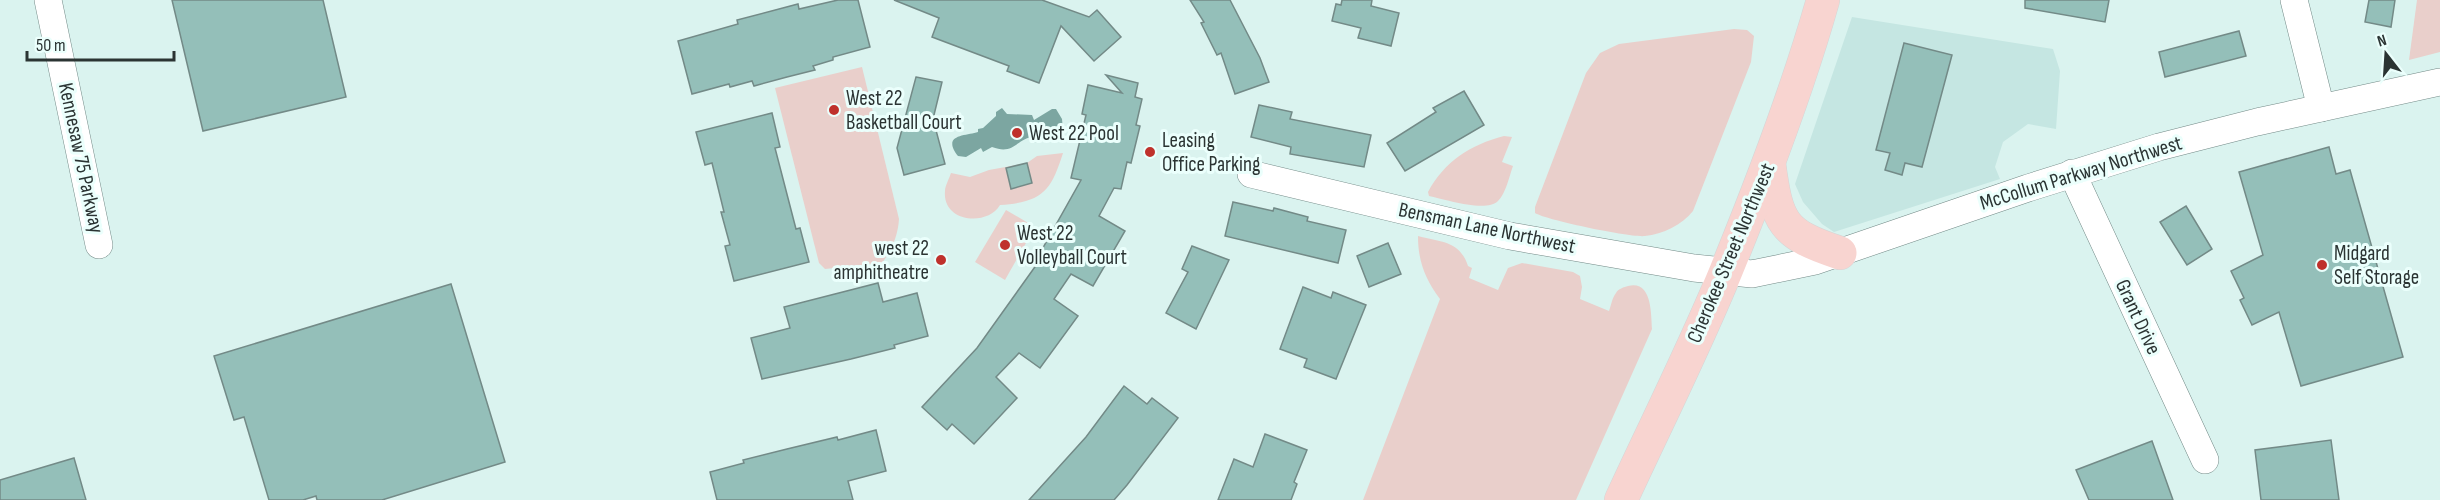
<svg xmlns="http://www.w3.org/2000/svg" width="2440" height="500" font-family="'Sofia Sans Condensed',sans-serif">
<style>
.built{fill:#c5e6e2}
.green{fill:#e9cfcb}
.water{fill:#7ca6a1}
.building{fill:#94bfb9;stroke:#738a87;stroke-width:1.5}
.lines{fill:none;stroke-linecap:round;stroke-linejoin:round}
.minor-casing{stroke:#738a87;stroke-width:28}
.major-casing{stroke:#d5d6d6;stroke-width:34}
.minor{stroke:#fff;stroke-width:27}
.major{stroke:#f8d4d0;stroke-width:33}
.poi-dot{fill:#bf312c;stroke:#ebfffc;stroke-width:2}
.labels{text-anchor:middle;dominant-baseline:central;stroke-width:6;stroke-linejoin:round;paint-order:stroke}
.poi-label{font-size:21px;fill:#2b3433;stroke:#ebfffc;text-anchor:start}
.street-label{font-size:21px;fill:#2b3433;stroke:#ebfffc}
</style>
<rect width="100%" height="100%" fill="#daf3ef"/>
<path class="built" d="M1852,17L2053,49L2060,71L2056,129L2028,124L2003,142L1995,167L2000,179L1834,232L1822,224L1803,202L1795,184Z"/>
<g class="green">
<path d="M2417,0H2440V52L2409,60Z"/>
<path d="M1734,29L1747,30L1754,36L1751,62L1693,211C1682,225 1663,234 1645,236C1632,238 1546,220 1535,213V207L1586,73L1600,53L1619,44Z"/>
<path d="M862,67L899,219C898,235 892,250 882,263L825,269L819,263L775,88Z"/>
<path d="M1504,136L1512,137L1502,162L1513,166C1509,177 1506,193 1498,201C1486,213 1444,199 1429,196L1428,192C1445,161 1470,145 1504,136Z"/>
<path d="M1063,153C1051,191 1043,202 1000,205C987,227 942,222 945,191C945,186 949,179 951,173L970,177L989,170L1027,163L1037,156Z"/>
<path d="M1006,210L1035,227L1005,280L975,262Z"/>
<path d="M1418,236C1441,242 1460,241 1468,266L1472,268L1469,278L1498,290L1508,268L1522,263L1573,272L1580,276L1582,287L1580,299L1609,311C1611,306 1612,298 1616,293C1618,289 1624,287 1628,286C1652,280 1651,313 1652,329L1576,500H1363L1440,299C1425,279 1418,261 1418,236Z"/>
</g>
<path class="water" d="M1002,108L1007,114L1032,115L1034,120L1052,109H1056L1062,119L1063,130L1050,137L1047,142L1044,141L1043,135L1036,137L1037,142L1033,143L1031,137C1015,141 1013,155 992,147L983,152L981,148L966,157L958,156C941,134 966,136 978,132V129L983,128L996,116V112Z"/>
<g class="building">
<path d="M172,0H323L346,97L203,131Z"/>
<path d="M838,0H858L870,47L833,57V60L813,66L815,70L787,77L754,86L752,81L730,87L729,84L692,94L678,41L738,24L737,20L798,4L799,9Z"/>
<path d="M894,0H1042L1089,17L1097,10L1121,37L1094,61L1061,26L1039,83L1007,71L1009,66L932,37L939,18Z"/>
<path d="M1190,0H1230L1260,58L1269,82L1235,94L1221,53L1217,55L1201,23L1204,22Z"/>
<path d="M1342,0H1372L1371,6L1399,13L1391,46L1358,38L1361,28L1332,21L1336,4L1341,5Z"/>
<path d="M2025,0H2109L2105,22L2025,8Z"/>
<path d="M2369,0H2395L2391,27L2365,22Z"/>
<path d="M2239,31L2246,56L2165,77L2159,52Z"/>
<path d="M1904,43L1952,55L1922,167L1905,163L1902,175L1885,170L1890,153L1876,150Z"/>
<path d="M1106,75L1138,83L1135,97L1142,99L1136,125L1140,126L1131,163L1127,162L1121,189L1114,188L1099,216L1125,231L1093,286L1071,274L1054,299L1078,316L1040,368L1019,353L996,377L1017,398L974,444L952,424L947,430L922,407L977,348L1037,264L1035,262L1081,180L1071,178L1086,115L1082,114L1088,85L1122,93Z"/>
<path d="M916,77L942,82L933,119L945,164L904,175L897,148Z"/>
<path d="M1464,91L1484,125L1405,171L1387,143L1436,112L1433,108Z"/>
<path d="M1259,105L1292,112L1290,119L1371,135L1364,167L1290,154L1291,147L1251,137Z"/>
<path d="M772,113L780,147L775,148L796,229L800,228L809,262L734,281L725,246L730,245L721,212H724L712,163L705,165L696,132Z"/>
<path d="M2329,147L2336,174L2350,170L2403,357L2301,386L2279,312L2252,325L2240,300L2244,298L2231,271L2263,255L2239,172Z"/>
<path d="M1027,163L1032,183L1011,189L1006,168Z"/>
<path d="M1233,202L1273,211L1274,208L1308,217L1307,221L1346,230L1338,263L1225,236Z"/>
<path d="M2186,206L2212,249L2187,265L2160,222Z"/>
<path d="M1388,243L1401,274L1369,287L1357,256Z"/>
<path d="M1192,246L1229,260L1196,329L1166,313L1188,272L1182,269Z"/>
<path d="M878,283L883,302L917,293L928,336L894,345L895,348L851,359L762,379L751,338L790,328L784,307Z"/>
<path d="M451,284L505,462L382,500H317L316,496L303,500H269L244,417L234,420L214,356Z"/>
<path d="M1303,287L1331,298L1333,292L1366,305L1336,379L1304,367L1307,359L1280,349Z"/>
<path d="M1124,386L1147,404L1152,398L1178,418L1127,485L1114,500H1029L1086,437Z"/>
<path d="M876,430L886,471L848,481L853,500H717L710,472L744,463L743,460L787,449L837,437L838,440Z"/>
<path d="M1265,434L1307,450L1294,482L1297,484L1291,500H1218L1234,459L1253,467Z"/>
<path d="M2331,440L2339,500H2261L2255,450Z"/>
<path d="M2152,441L2173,500H2089L2076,470Z"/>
<path d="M74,458L86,500H0V480Z"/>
</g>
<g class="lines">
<g class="minor-casing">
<g id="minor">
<path d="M48,0L99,245"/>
<path d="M2294,0L2321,108"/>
<path d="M2072,173L2205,460"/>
<path d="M1251,174L1510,236L1694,268L1752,274L1815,261L2028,188L2159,147L2257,122L2440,82"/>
</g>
</g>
<g class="major-casing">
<g id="major">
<path d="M1769,163C1777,223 1782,234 1840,253"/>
<path d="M1621,500C1656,424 1694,349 1726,271C1762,183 1797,92 1823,0"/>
</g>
</g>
<use href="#minor" class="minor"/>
<use href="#major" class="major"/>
</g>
<g class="poi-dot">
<circle cx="834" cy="110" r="6"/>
<circle cx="1017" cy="133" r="6"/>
<circle cx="1150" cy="152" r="6"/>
<circle cx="1005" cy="245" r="6"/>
<circle cx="941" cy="260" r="6"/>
<circle cx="2322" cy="265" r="6"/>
</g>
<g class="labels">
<g class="poi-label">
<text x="846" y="98">West 22<tspan x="846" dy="24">Basketball Court</tspan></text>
<text x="1029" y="133">West 22 Pool</text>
<text x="1162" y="140">Leasing<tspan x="1162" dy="24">Office Parking</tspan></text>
<text x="1017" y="233">West 22<tspan x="1017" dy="24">Volleyball Court</tspan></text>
<text x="929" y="248" text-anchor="end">west 22<tspan x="929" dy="24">amphitheatre</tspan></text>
<text x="2334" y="253">Midgard<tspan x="2334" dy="24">Self Storage</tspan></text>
</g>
<g class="street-label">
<text transform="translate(81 158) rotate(78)">Kennesaw 75 Parkway</text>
<text transform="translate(2081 173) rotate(-17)">McCollum Parkway Northwest</text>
<text transform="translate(1487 228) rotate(12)">Bensman Lane Northwest</text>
<text transform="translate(1731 253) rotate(-67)">Cherokee Street Northwest</text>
<text transform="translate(2138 317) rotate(65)">Grant Drive</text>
</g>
</g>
<g transform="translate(2386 54) rotate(343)" stroke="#ebfffc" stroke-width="4.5" paint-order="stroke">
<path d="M0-4.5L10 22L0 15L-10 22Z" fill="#2b3433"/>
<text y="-9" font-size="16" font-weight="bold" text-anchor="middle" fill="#2b3433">N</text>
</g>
<path d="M27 51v9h147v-9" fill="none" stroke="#2b3433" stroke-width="3"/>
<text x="36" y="51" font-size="18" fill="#2b3433" stroke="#ebfffc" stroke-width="4.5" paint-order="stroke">50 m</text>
</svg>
